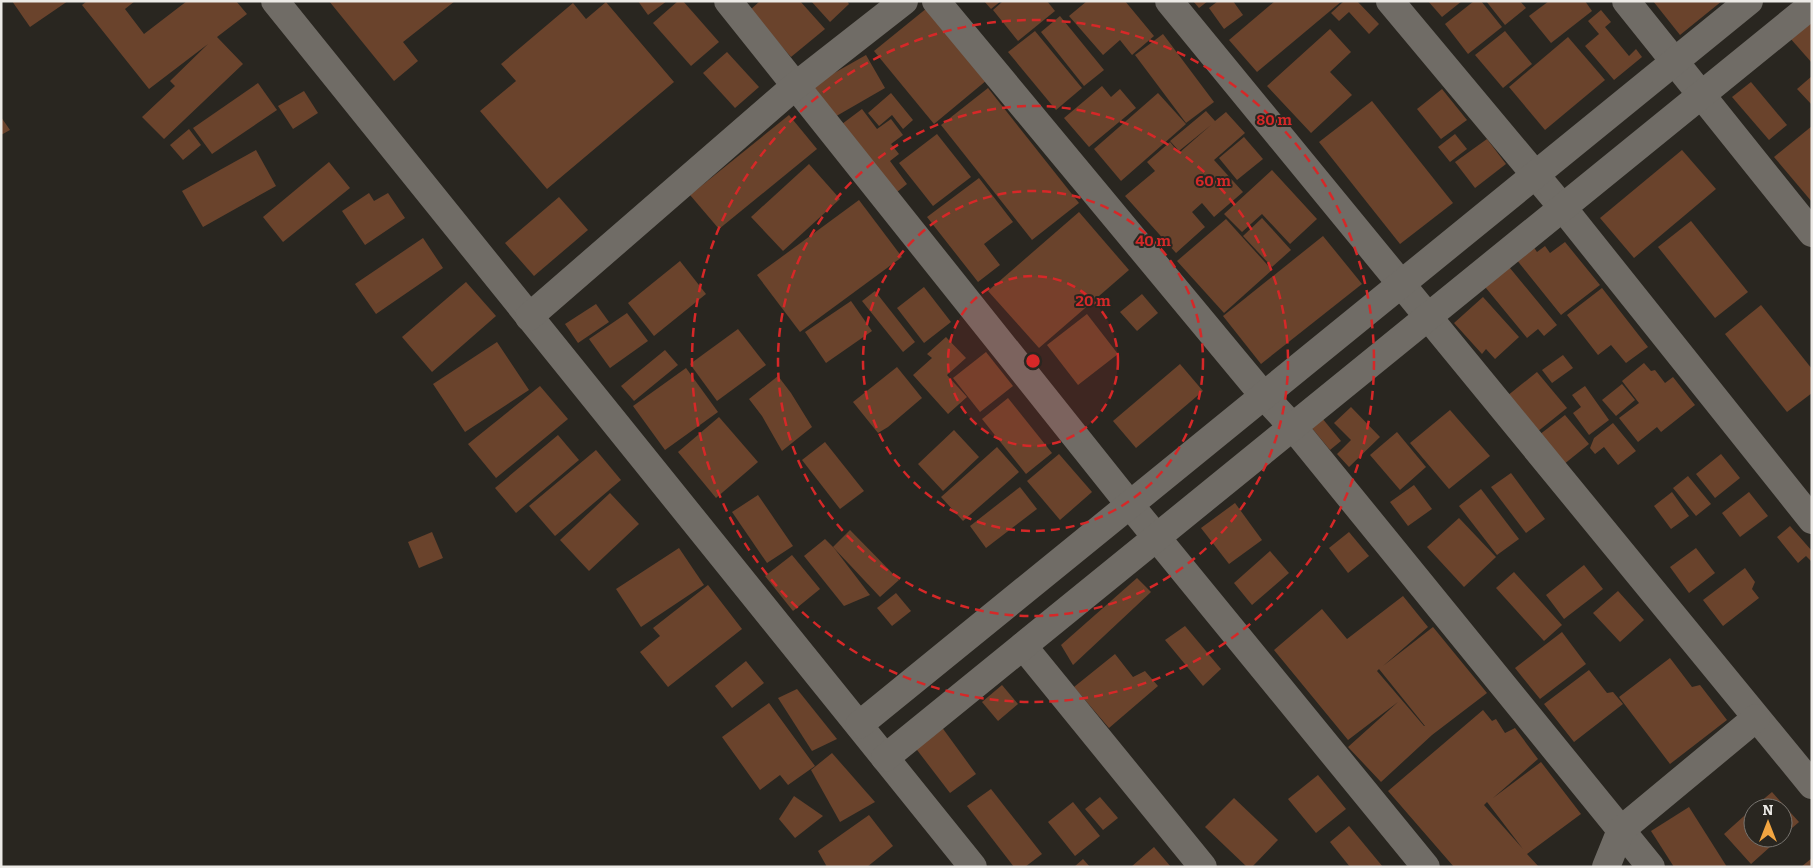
<svg xmlns="http://www.w3.org/2000/svg" width="1813" height="868" font-family="Bitter,serif">
<style>
.building{fill:#6a432c;fill-rule:evenodd}
.lines{fill:none;stroke-linecap:round;stroke-linejoin:round}
.minor{stroke:#706c66;stroke-width:28}
.ring{fill:none;stroke:#d62828;stroke-width:2.5;stroke-dasharray:9 6}
.centre{fill:#d62828;stroke:#292620;stroke-width:2.5}
.ring-label{font-size:15px;text-anchor:middle;font-weight:bold;fill:#d62828;stroke:#292620;stroke-width:4;stroke-linejoin:round;paint-order:stroke}
</style>
<rect width="100%" height="100%" fill="#292620"/>
<g class="building">
<path d="M12,1H68L30,27Z"/>
<path d="M87,1H135L125,9L144,34L187,1H236L247,14L217,37L243,64L164,139L142,117L175,86L170,81L208,44L149,89L82,5Z"/>
<path d="M329,1H455L403,42L418,61L394,81Z"/>
<path d="M638,1H667L648,15Z"/>
<path d="M678,1H683L719,42L691,66L653,23Z"/>
<path d="M760,1H800L825,29L791,57L750,10Z"/>
<path d="M811,1H847L849,4L830,22Z"/>
<path d="M984,1H1001L991,9Z"/>
<path d="M1003,1H1047L1055,11L1018,41L993,10Z"/>
<path d="M1087,1H1125L1154,36L1132,55L1120,40L1103,55L1069,16Z"/>
<path d="M1193,1H1208L1199,8Z"/>
<path d="M1218,1H1233L1243,15L1224,29L1209,8Z"/>
<path d="M1275,1H1342L1257,72L1229,40Z"/>
<path d="M1344,1H1357L1379,24L1369,34L1349,12L1339,21L1331,13Z"/>
<path d="M1428,1H1462L1442,17Z"/>
<path d="M1474,1H1481L1502,27L1468,54L1445,24Z"/>
<path d="M1486,1H1520L1526,8L1505,25Z"/>
<path d="M1549,1H1585L1592,11L1551,43L1529,16Z"/>
<path d="M1653,1H1722L1680,35Z"/>
<path d="M606,2L674,82L547,189L480,111L516,81L501,64L573,3L586,19Z"/>
<path d="M927,8L987,80L934,124L874,51Z"/>
<path d="M1601,10L1611,22L1605,27L1629,56L1636,49L1642,57L1614,80L1585,46L1599,34L1588,21Z"/>
<path d="M1060,16L1104,70L1084,86L1041,32Z"/>
<path d="M1812,18V63L1790,38Z"/>
<path d="M1330,29L1351,52L1330,72L1352,95L1311,133L1267,86Z"/>
<path d="M1035,31L1082,88L1056,110L1008,52Z"/>
<path d="M1505,31L1532,64L1503,88L1475,55Z"/>
<path d="M1163,34L1214,102L1186,123L1135,55Z"/>
<path d="M1568,37L1605,80L1545,130L1509,87Z"/>
<path d="M727,52L759,87L735,108L703,73Z"/>
<path d="M866,55L885,88L833,118L813,85Z"/>
<path d="M1812,76V105L1797,89Z"/>
<path d="M1751,82L1787,125L1769,140L1732,97Z"/>
<path d="M258,83L277,110L212,154L193,128Z"/>
<path d="M1102,86L1111,97L1120,89L1136,108L1089,147L1064,118Z"/>
<path d="M988,88L1079,203L1032,240L941,125Z"/>
<path d="M1442,89L1467,120L1441,139L1417,109Z"/>
<path d="M304,91L318,113L293,129L278,106Z"/>
<path d="M891,93L913,120L903,129L892,115L879,126L868,113Z"/>
<path d="M1158,93L1186,124L1121,181L1094,149Z"/>
<path d="M1372,101L1453,203L1400,244L1319,142Z"/>
<path d="M862,109L877,129L891,119L903,135L891,144L899,154L890,161L907,184L892,196L838,127Z"/>
<path d="M1206,111L1215,121L1226,112L1245,133L1214,160L1243,192L1214,217L1202,203L1192,212L1205,227L1176,253L1125,196L1155,171L1147,162L1170,142L1179,153L1211,125L1179,151L1170,141Z"/>
<path d="M789,115L817,149L719,229L690,195Z"/>
<path d="M1,117L10,130L1,135Z"/>
<path d="M1812,126V202L1774,157Z"/>
<path d="M189,129L201,145L183,160L170,145Z"/>
<path d="M937,134L971,177L933,206L899,163Z"/>
<path d="M1455,134L1467,149L1450,162L1438,147Z"/>
<path d="M1244,137L1263,159L1237,180L1219,158Z"/>
<path d="M1487,139L1506,164L1475,188L1455,162Z"/>
<path d="M256,150L276,186L203,227L182,191Z"/>
<path d="M1682,150L1716,189L1634,258L1600,218Z"/>
<path d="M329,162L350,188L283,242L263,217Z"/>
<path d="M809,164L840,199L783,251L751,217Z"/>
<path d="M1272,170L1317,219L1290,244L1262,214L1242,232L1224,214Z"/>
<path d="M979,178L1013,222L984,244L1000,265L978,282L927,217Z"/>
<path d="M369,193L374,201L388,193L405,218L365,245L342,211Z"/>
<path d="M559,197L588,230L534,276L505,243Z"/>
<path d="M859,200L902,257L800,332L757,275Z"/>
<path d="M1079,212L1129,270L1039,348L988,291Z"/>
<path d="M1262,218L1291,250L1272,267L1243,236Z"/>
<path d="M1226,219L1272,270L1224,313L1177,261Z"/>
<path d="M1691,221L1748,292L1715,318L1658,247Z"/>
<path d="M1323,236L1362,284L1261,364L1223,316Z"/>
<path d="M423,238L443,268L376,314L355,284Z"/>
<path d="M1565,242L1600,285L1561,315L1516,259L1533,246L1537,252L1545,246L1550,253Z"/>
<path d="M680,261L706,294L654,336L628,303Z"/>
<path d="M1505,262L1557,325L1544,336L1538,329L1527,338L1481,282Z"/>
<path d="M466,282L496,316L432,372L402,337Z"/>
<path d="M924,287L951,322L924,343L897,308Z"/>
<path d="M1602,288L1648,347L1626,363L1611,345L1598,355L1567,315Z"/>
<path d="M875,291L915,342L903,352L862,301Z"/>
<path d="M1142,294L1158,313L1137,331L1120,312Z"/>
<path d="M1483,297L1519,337L1495,359L1486,349L1482,354L1454,323Z"/>
<path d="M851,301L872,331L826,363L805,332Z"/>
<path d="M596,304L609,322L578,343L565,324Z"/>
<path d="M1761,305L1812,369V393L1787,412L1725,334Z"/>
<path d="M627,313L648,341L610,368L589,339Z"/>
<path d="M1087,314L1118,354L1078,385L1047,345Z"/>
<path d="M738,329L766,365L717,401L690,364Z"/>
<path d="M946,337L966,358L947,375L967,397L948,414L913,375L932,358L927,354Z"/>
<path d="M497,342L529,390L465,432L433,384Z"/>
<path d="M665,350L678,365L634,401L621,386Z"/>
<path d="M986,352L1013,386L980,412L953,378Z"/>
<path d="M1563,355L1573,368L1552,383L1542,370Z"/>
<path d="M1644,363L1651,371L1655,370L1665,383L1673,377L1695,405L1661,432L1657,427L1638,442L1619,418L1639,403L1622,381Z"/>
<path d="M1180,364L1203,391L1136,448L1113,421Z"/>
<path d="M897,367L922,398L888,427L878,433L853,402Z"/>
<path d="M686,368L718,412L665,450L633,406Z"/>
<path d="M1537,372L1567,408L1537,432L1507,396Z"/>
<path d="M778,376L791,393L812,427L782,451L762,416L749,399Z"/>
<path d="M1622,384L1635,400L1616,416L1602,400Z"/>
<path d="M540,386L568,419L496,478L468,444Z"/>
<path d="M1585,386L1609,420L1589,435L1573,413L1581,407L1572,395Z"/>
<path d="M1008,398L1052,453L1026,474L982,419Z"/>
<path d="M1351,407L1380,437L1349,467L1337,454L1351,440L1334,423Z"/>
<path d="M1450,410L1490,456L1449,489L1410,443Z"/>
<path d="M1565,415L1589,444L1563,465L1539,435Z"/>
<path d="M719,417L758,462L716,498L678,452Z"/>
<path d="M1322,418L1341,441L1330,450L1311,427Z"/>
<path d="M1613,423L1636,451L1618,465L1604,447L1595,454L1590,448L1594,438Z"/>
<path d="M954,430L979,457L943,491L918,464Z"/>
<path d="M1397,432L1426,467L1400,490L1370,455Z"/>
<path d="M558,435L579,460L516,513L495,488Z"/>
<path d="M825,442L864,491L840,509L802,460Z"/>
<path d="M997,447L1019,472L963,521L941,497Z"/>
<path d="M596,450L621,480L555,536L529,506Z"/>
<path d="M1059,454L1092,492L1060,520L1027,481Z"/>
<path d="M1721,454L1740,478L1715,498L1696,474Z"/>
<path d="M1511,473L1545,519L1526,533L1491,487Z"/>
<path d="M1688,476L1711,504L1696,516L1673,488Z"/>
<path d="M1414,485L1432,509L1408,526L1390,502Z"/>
<path d="M1020,487L1037,509L986,548L970,526Z"/>
<path d="M1481,489L1519,539L1497,555L1459,506Z"/>
<path d="M1672,492L1689,516L1671,529L1654,506Z"/>
<path d="M1749,492L1768,516L1740,537L1722,513Z"/>
<path d="M610,493L639,524L589,571L560,540Z"/>
<path d="M758,495L793,546L767,563L732,512Z"/>
<path d="M1235,503L1262,540L1229,564L1201,528Z"/>
<path d="M1459,518L1496,557L1464,587L1427,547Z"/>
<path d="M1790,526L1812,551V562L1806,556L1798,563L1777,537Z"/>
<path d="M850,530L899,580L880,597L833,547Z"/>
<path d="M432,532L443,558L419,568L408,542Z"/>
<path d="M1349,532L1369,556L1348,573L1329,548Z"/>
<path d="M825,539L834,548L870,595L844,606L804,556Z"/>
<path d="M679,548L704,585L641,627L616,589Z"/>
<path d="M1696,548L1715,573L1689,593L1670,567Z"/>
<path d="M1270,551L1289,573L1252,605L1234,583Z"/>
<path d="M792,555L820,589L793,611L765,576Z"/>
<path d="M1584,565L1603,589L1564,619L1546,595Z"/>
<path d="M1745,568L1755,582L1752,589L1759,598L1723,626L1703,600Z"/>
<path d="M1514,572L1562,625L1544,641L1496,588Z"/>
<path d="M1137,578L1151,592L1073,665L1061,645Z"/>
<path d="M708,585L742,629L668,687L640,652L660,636L653,628Z"/>
<path d="M1618,591L1644,620L1620,642L1593,613Z"/>
<path d="M896,593L911,611L892,626L877,608Z"/>
<path d="M1403,596L1428,627L1383,666L1433,627L1487,693L1432,735L1381,782L1348,747L1398,702L1348,740L1274,650L1322,609L1347,639ZM1379,669L1425,726H1424L1377,671Z"/>
<path d="M1185,626L1221,669L1203,686L1165,640Z"/>
<path d="M1562,632L1586,664L1540,699L1515,668Z"/>
<path d="M1115,654L1133,677L1145,671L1158,686L1109,728L1074,687Z"/>
<path d="M1670,658L1692,687L1700,685L1727,720L1670,764L1619,697Z"/>
<path d="M746,661L764,683L732,708L715,686Z"/>
<path d="M1589,670L1607,693L1613,692L1623,704L1574,742L1544,704Z"/>
<path d="M1002,685L1018,704L998,721L982,702Z"/>
<path d="M797,689L837,739L812,751L778,698Z"/>
<path d="M769,703L815,766L788,785L780,775L760,790L722,737Z"/>
<path d="M1483,710L1492,721L1496,719L1505,733L1515,728L1538,759L1493,798L1541,762L1581,814L1527,854L1539,867H1454L1388,791ZM1487,802L1523,849L1484,805Z"/>
<path d="M941,726L976,774L950,793L914,746Z"/>
<path d="M832,753L875,802L840,822L811,770Z"/>
<path d="M1318,775L1346,809L1316,833L1288,799Z"/>
<path d="M991,789L1042,854L1025,867H1014L967,806Z"/>
<path d="M1772,792L1799,822L1783,836V808H1753Z"/>
<path d="M794,796L823,816L795,838L779,819Z"/>
<path d="M1100,797L1118,818L1103,830L1085,809Z"/>
<path d="M1234,798L1278,840L1252,867H1247L1205,827Z"/>
<path d="M1073,802L1100,836L1075,856L1048,822Z"/>
<path d="M1689,807L1727,867H1674L1651,831Z"/>
<path d="M1753,808V838H1780L1751,864L1724,834Z"/>
<path d="M869,815L893,846L867,867H827L818,851Z"/>
<path d="M1349,826L1383,867H1350L1330,842Z"/>
<path d="M1154,847L1171,867H1131Z"/>
<path d="M1812,858V867H1801Z"/>
<path d="M1083,859L1090,867H1074Z"/>
</g>
<g class="lines">
<g class="minor">
<path d="M275,1L973,867"/>
<path d="M728,1L1130,505L1426,867"/>
<path d="M936,1L1264,396L1293,427L1651,867"/>
<path d="M1169,1L1812,785"/>
<path d="M1390,1L1563,208L1812,520"/>
<path d="M1626,1L1812,233"/>
<path d="M529,317L794,87L904,1"/>
<path d="M1023,646L1203,867"/>
<path d="M859,725L1749,1"/>
<path d="M885,758L1812,5"/>
<path d="M1606,867L1621,830L1756,718"/>
</g>
</g>
<circle cx="1033" cy="361" r="85" fill="#d62828" fill-opacity=".12"/>
<g class="ring">
<circle cx="1033" cy="361" r="85"/>
<circle cx="1033" cy="361" r="170"/>
<circle cx="1033" cy="361" r="255"/>
<circle cx="1033" cy="361" r="341"/>
</g>
<circle cx="1033" cy="361" r="8" class="centre"/>
<g class="ring-label">
<text x="1274" y="125">80 m</text>
<text x="1213" y="186">60 m</text>
<text x="1153" y="246">40 m</text>
<text x="1093" y="306">20 m</text>
</g>
<rect width="1813" height="868" fill="none" stroke="#eceae6" stroke-width="5"/>
<g transform="translate(1768 823)"><circle r="24" fill="#292620" stroke="#77746f"/>
<path d="M0-4L9 19L0 12L-9 19Z" fill="#f2a541"/>
<text y="-8" font-size="14" font-weight="bold" text-anchor="middle" fill="#eceae6">N</text>
</g>
</svg>
